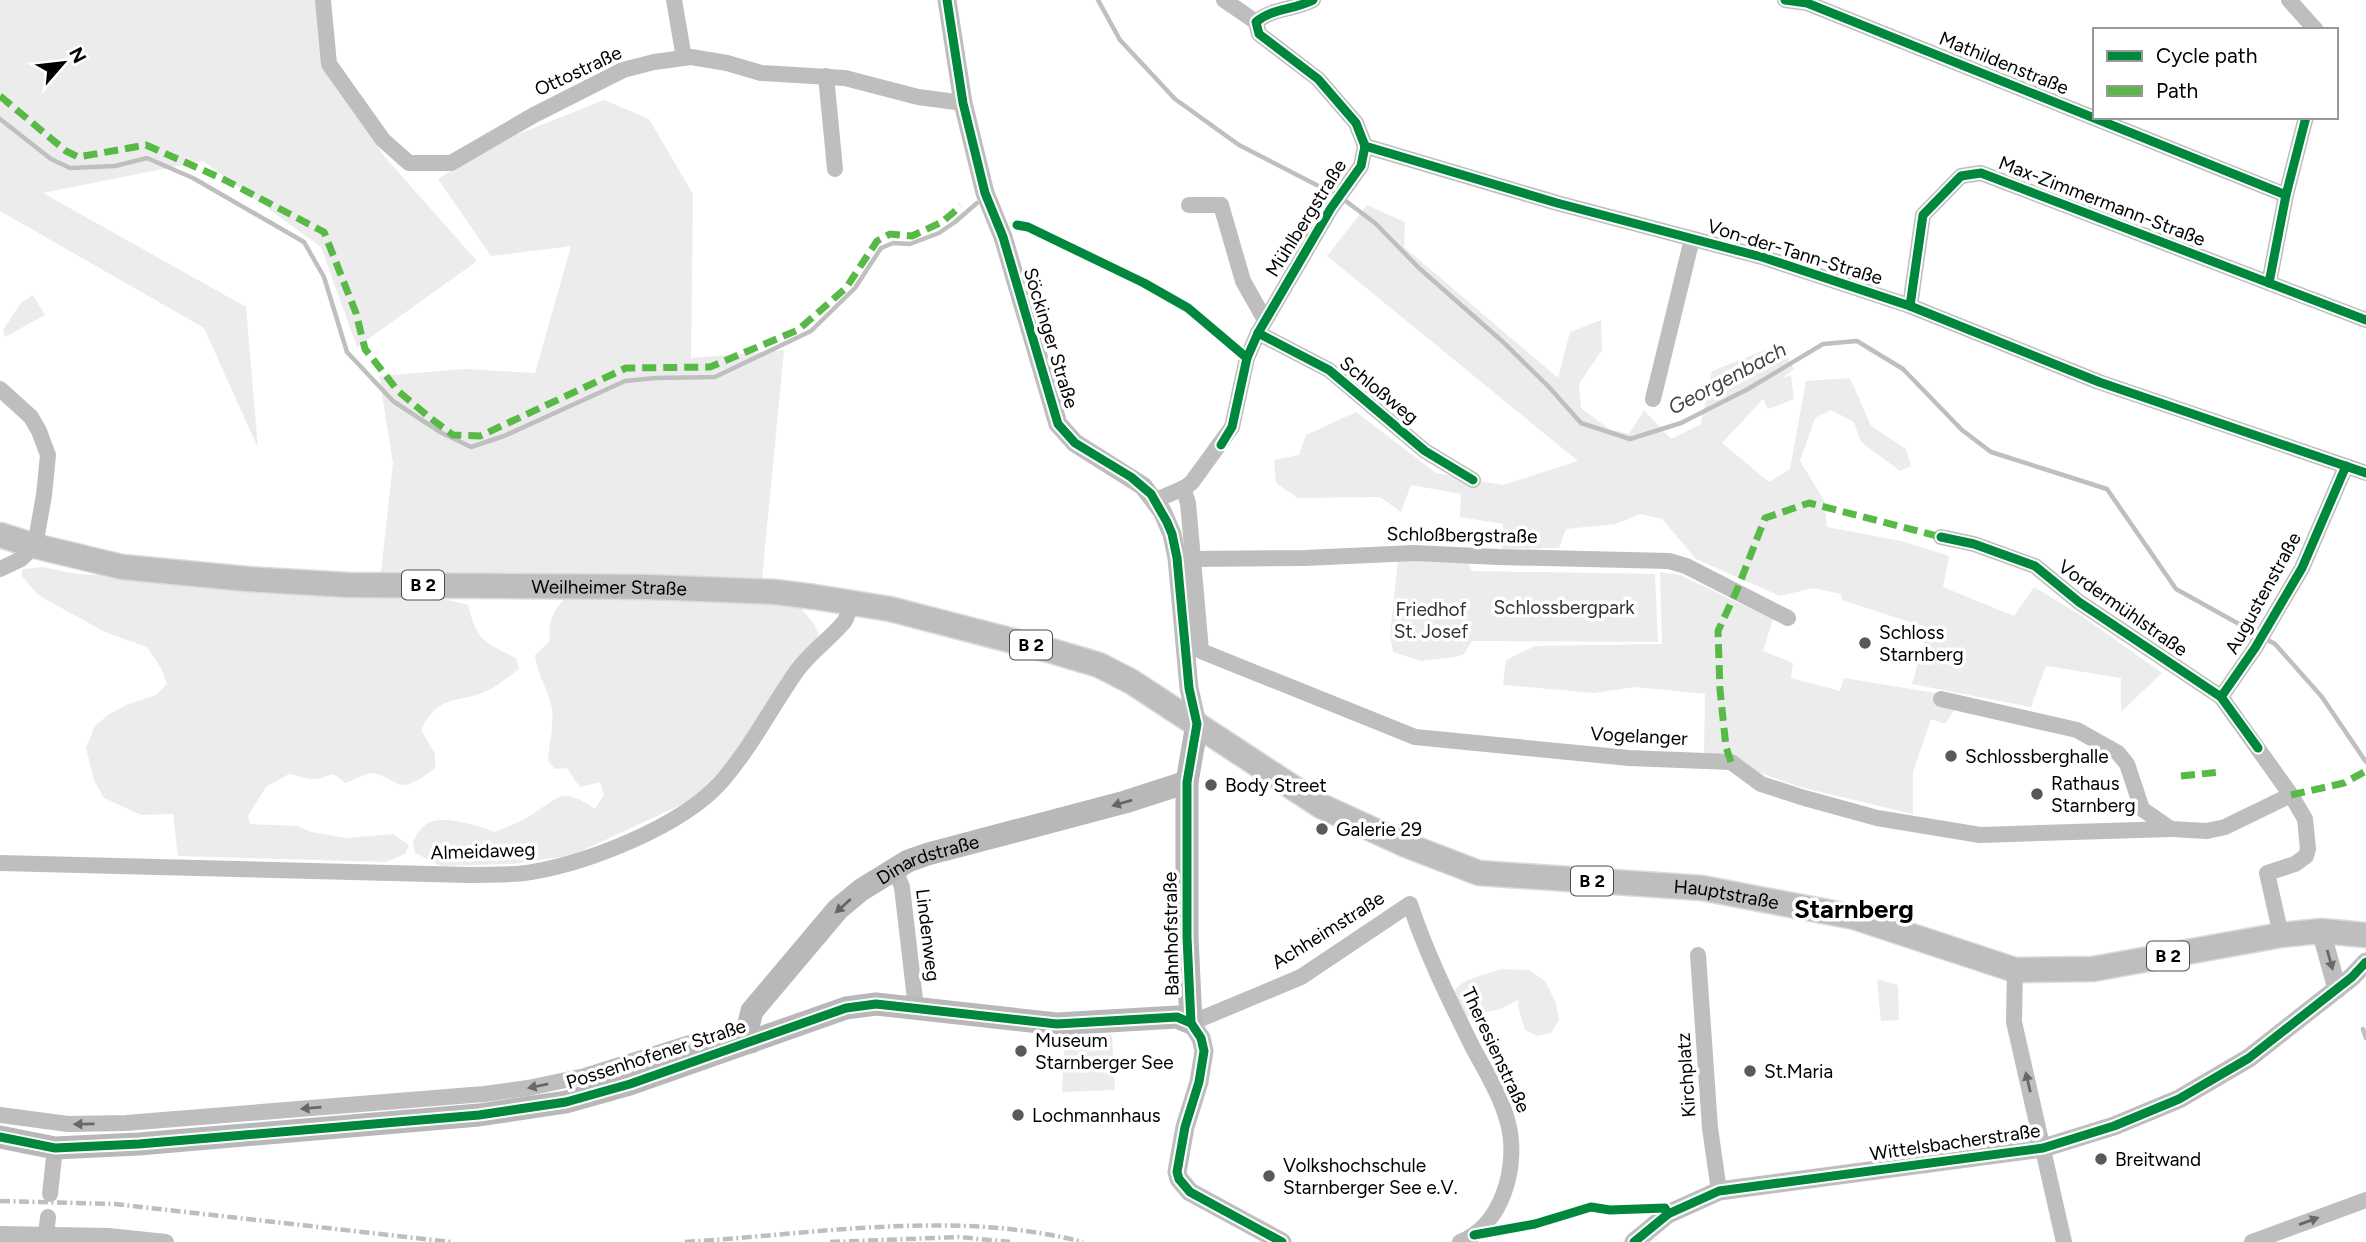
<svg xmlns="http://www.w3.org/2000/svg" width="2366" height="1242" font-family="Figtree,sans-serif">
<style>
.green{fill:#ececec}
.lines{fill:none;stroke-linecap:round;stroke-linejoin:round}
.stream{stroke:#bfbfbf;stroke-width:4.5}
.primary-casing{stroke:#dbdbdb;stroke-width:27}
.minor{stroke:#bebebe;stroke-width:16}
.tertiary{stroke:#bebebe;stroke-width:19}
.secondary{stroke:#b8b8b8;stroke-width:23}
.primary{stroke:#bebebe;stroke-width:24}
.rail{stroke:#bebebe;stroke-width:4.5;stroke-dasharray:10 3.5 2 3.5;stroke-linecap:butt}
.quiet{stroke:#58b947;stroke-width:7;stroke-dasharray:14 7;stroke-linecap:butt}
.cycleway-casing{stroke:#fff;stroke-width:13}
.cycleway{stroke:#00873e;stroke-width:9}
.oneway{fill:#656565}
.oneway2{fill:#686868}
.poi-dot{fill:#595959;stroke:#fff;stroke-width:2.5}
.labels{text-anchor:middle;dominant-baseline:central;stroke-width:7;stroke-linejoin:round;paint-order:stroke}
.shield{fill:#fff;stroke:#4c4c4c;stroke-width:2}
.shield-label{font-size:18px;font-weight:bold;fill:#000}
.street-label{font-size:19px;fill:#000;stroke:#fff}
.park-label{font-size:19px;fill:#333;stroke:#fff}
.poi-label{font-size:19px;fill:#000;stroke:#fff;text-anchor:start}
.water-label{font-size:21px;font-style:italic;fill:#444;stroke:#fff}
.district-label{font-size:26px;font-weight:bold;fill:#000;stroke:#fff}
</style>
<rect width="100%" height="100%" fill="#fff"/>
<g class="green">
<path d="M0,0H318L324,66L384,156L477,261L357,347L321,247L203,161L43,193L246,307L258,448L204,328L0,211Z"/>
<path d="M604,100L649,119L693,194L691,358L784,350L762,579L381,573L393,463L379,376L465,369L535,373L571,246L491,256L438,179L501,141Z"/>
<path d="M1367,205L1405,222L1404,247L1558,378L1570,332L1601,320L1602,350L1579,384L1581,408L1609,429L1629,434L1644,410L1671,439L1701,424L1712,371L1780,344L1794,369L1781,379L1791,375L1794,399L1768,409L1763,399L1722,443L1769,482L1790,469L1806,381L1850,378L1871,426L1906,449L1911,466L1900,471L1861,442L1854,422L1831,410L1815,418L1800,461L1824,500L1827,527L1901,541L1949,556L1943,587L2014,616L2034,587L2082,616L2162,673L2121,712V678L2046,666L2031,707L1912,684L1928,628L1842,600L1841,594L1813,588L1780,596L1696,559L1662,519L1640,514L1615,524L1566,529L1559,548L1502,549L1503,524L1460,517L1461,494L1411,485L1401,512L1380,497L1298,498L1276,483L1274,460L1299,455L1306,435L1356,412L1436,473L1503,485L1578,461L1327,256Z"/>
<path d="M33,295L45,315L5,337L3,330L21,303Z"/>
<path d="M1398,559L1466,560L1472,571L1655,574L1658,642L1472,641L1464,654L1456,657L1421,661L1393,652L1390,635Z"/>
<path d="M42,567L78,574L157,579L250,591L440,598L468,605C477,641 484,642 516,658L519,669C509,676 499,685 487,691C456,704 439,693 421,730L435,754V768C427,774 416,783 405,785C393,786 383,770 367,774C359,776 353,781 345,783C329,767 331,778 313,779C306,779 296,775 289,774L266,787L248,816L250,824L297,826L311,832L346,838L393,834L409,845L405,854L386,862L178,856L173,814L141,815L104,798L94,780L86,748L95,726L108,715L126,705L156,695L167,684L161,668L147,647L105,632L38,595L21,575L23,569Z"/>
<path d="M1660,572L1680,575L1773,619L1763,651L1793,663L1791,678L1840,691L1844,678L1936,693L1957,706L1945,724L1931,719L1913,772V814L1800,787L1704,753L1705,694L1635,687L1594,693L1503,685L1506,660L1535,646L1662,644Z"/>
<path d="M566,597H718L800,607L814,624L819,635L753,732L705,788L685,803L573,855L513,864L441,866L415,853L413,841C416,836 419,830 423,827C437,812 477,825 494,832C506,827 519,823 530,816C560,797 561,786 595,809L604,795L600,782L581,787L576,782L567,768L555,769L548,761C549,745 554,725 552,709C549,690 537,676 535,655L550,641C547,622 554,610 566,597Z"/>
<path d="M1501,969L1529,970L1545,981L1556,1003L1559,1020L1551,1033L1537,1036L1525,1030L1518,1007L1519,1000L1500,1009L1467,1017C1432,983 1475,979 1501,969Z"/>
<path d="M1877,979L1898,985L1899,1020L1881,1021Z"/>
<path d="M1077,1035H1112L1115,1090L1062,1092L1064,1047L1076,1046Z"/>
</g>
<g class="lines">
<g class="stream">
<path d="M1098,0L1120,40L1175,99L1239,145L1336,195"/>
<path d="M0,119L51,159L70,168L115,166L147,158L193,178L304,242L324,277L347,352L393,401L440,432L471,447L504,436L625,381L655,378L715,377L811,331L855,288L881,248L893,243L910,244L939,233L955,222L977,203"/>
<path d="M1343,199L1375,223L1419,268L1503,342L1548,386L1581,423L1630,439L1681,423L1748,389L1823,344L1857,341L1903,369L1962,430L1991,452L2107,489L2176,589L2275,644L2322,697L2366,762"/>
<path d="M2363,1029L2366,1038"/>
</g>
<g class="primary-casing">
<g id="primary">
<path id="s2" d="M0,535L35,546L122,567L247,579L348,585L649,587L775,592L815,597L890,609L1052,651L1099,665L1132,682L1321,806L1406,845L1479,873L1702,888L1854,917L2015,970L2093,969L2281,935L2321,931L2366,935"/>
</g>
</g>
<g class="minor">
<path d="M323,0L329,64L383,140L409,163H451L534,115L623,70L654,62L691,57L727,63L761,73L845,78L918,97L963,103"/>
<path d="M674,0L684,58"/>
<path d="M1224,0L1256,22"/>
<path d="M1785,0L1807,3L2286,195"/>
<path d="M2289,0L2316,30"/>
<path d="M826,76L835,169"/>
<path d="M1365,146L1557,203L1762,257L1910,306L2099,382L2366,473"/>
<path d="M1189,205H1221L1243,281L1265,320"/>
<path d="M2269,283L2286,195L2306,117"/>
<path d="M1910,306L1923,215L1961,176L1981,173L2366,320"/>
<path d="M1258,333L1329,370L1425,451L1473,480"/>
<path d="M0,389L31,417L39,431L48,455L44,495L35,546L21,559L0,569"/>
<path d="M1653,399L1692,239"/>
<path d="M1183,488L1188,503L1193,559L1305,558L1414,553L1498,557L1669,561L1686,566L1788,618"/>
<path d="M1156,500L1186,487L1192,482L1232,427L1247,358L1258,333L1331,208L1361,166L1365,146L1356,123L1318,79L1259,34L1256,22C1272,8 1294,10 1313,0"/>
<path d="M1941,537L1974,544L2035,566L2079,602L2221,697L2291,795L2305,819L2308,849L2306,856L2295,864L2267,873L2281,935"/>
<path d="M1193,559L1201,651L1415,737L1629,758L1731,762L1761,784L1801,797L1877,818L1980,835L2171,829"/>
<path d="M2221,697L2255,648L2302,568L2346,466"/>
<path d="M1941,699L2077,730L2118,753L2127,764L2142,809L2171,829L2207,831L2225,827L2291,795"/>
<path d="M0,863L468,875C489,874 511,876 532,872C590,862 682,826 721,782C750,749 771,708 796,672C809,653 829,640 844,622C848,617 849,609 851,602"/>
<path d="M895,869L902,887L916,1008"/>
<path d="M1698,955L1710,1128L1719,1191"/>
<path d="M2015,970L2014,1022L2064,1242"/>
<path d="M1191,1023L1301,977L1410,904C1426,953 1449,999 1472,1046C1485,1070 1501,1096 1508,1123C1519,1165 1503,1225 1460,1242"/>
<path d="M0,1115L68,1124L126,1123L484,1094L528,1088L585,1076L690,1043L720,1053"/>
<path d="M50,1194L55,1148"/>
<path d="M0,1234L108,1236L166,1242"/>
<path d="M46,1235L48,1217"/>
<path d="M2252,1242L2366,1200"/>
</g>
<g class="tertiary">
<path d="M947,0L963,103L985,193L1003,237L1058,424L1075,443L1143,486L1162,511L1172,534L1177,558L1189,688L1197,724"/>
<path d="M2321,931L2337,989"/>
<path d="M1191,1023L1201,1038L1204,1051L1199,1082L1185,1127L1177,1172L1179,1179L1190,1192L1282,1242"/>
<path d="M1634,1242L1668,1214L1719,1191L2043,1148L2114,1126L2179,1099L2249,1058L2352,977L2366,962"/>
</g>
<g class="secondary">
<path id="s1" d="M751,1042L747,1031L752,1011L838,909L861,890L895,869L908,861L928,854L1125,802L1187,782"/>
<path d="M0,1137L55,1148L139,1144L479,1115L566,1102L630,1084L846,1008L876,1004L1057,1024L1177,1017L1191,1023L1187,937V782L1197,724"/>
</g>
<use href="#primary" class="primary"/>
<g class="rail">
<path d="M0,1201L115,1204L451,1242"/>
<path d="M685,1242C816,1234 954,1209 1083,1242"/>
<path d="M830,1242L959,1237L1010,1242"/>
</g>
<g class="quiet">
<path d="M0,96L66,151L78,157L146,145L223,179L324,232L356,313L365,349L398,391L429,417L453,435L480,436L626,368L710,367L798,330L846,288L877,241L890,234L912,236L942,222L961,206"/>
<path d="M1731,762L1726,747L1720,690L1718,631L1737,590L1765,518L1809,503L1941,537"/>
<path d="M2181,776L2220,772"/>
<path d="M2291,795L2344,783L2366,771"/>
</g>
<g class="cycleway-casing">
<g id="cycleway">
<path d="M947,0L963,103L985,193L1003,237L1058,424L1075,443L1131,477L1151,494L1167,522L1172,534L1177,558L1189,688L1197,724L1187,782V937L1191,1023L1201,1038L1204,1051L1199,1082L1185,1127L1177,1172L1179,1179L1190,1192L1282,1242"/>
<path d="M1785,0L1807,3L2286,195"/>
<path d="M1365,146L1557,203L1762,257L1910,306L2099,382L2366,473"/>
<path d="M1017,225L1028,227L1144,283L1188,308L1247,358"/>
<path d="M2269,283L2286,195L2306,117"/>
<path d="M1910,306L1923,215L1961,176L1981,173L2366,320"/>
<path d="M1258,333L1329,370L1425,451L1473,480"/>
<path d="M1221,445L1232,427L1247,358L1258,333L1331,208L1361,166L1365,146L1356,123L1318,79L1259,34L1256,22C1272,8 1294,10 1313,0"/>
<path d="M1941,537L1974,544L2035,566L2079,602L2221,697L2258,748"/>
<path d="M2221,697L2255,648L2302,568L2346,466"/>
<path d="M0,1137L55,1148L139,1144L479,1115L566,1102L630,1084L846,1008L876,1004L1057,1024L1177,1017L1191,1023"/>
<path d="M1474,1235L1535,1224L1591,1207L1610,1210L1665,1208L1668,1214"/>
<path d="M1634,1242L1668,1214L1719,1191L2043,1148L2114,1126L2179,1099L2249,1058L2352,977L2366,962"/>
</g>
</g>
<use href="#cycleway" class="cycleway"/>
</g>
<defs><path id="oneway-solid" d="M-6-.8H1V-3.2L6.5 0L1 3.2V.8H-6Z" transform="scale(1.75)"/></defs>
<g class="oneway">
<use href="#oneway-solid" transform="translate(1122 803) rotate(164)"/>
<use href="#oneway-solid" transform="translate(843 906) rotate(138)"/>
</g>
<g class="oneway2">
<use href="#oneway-solid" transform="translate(2330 960) rotate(74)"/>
<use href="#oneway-solid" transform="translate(2028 1082) rotate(-103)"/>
<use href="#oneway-solid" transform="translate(538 1086) rotate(169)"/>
<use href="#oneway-solid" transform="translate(311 1108) rotate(175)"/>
<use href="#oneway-solid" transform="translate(84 1124) rotate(179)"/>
<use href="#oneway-solid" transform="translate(2309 1221) rotate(-20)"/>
</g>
<g class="poi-dot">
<circle cx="1865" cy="643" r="7"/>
<circle cx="1951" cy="756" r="7"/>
<circle cx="1211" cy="785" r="7"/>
<circle cx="2037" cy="794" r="7"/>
<circle cx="1322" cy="829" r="7"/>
<circle cx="1021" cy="1051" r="7"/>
<circle cx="1750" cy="1071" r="7"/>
<circle cx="1018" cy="1115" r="7"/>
<circle cx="2101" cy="1159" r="7"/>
<circle cx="1269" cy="1176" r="7"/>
</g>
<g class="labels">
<g class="shield">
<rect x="402" y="570.5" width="42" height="29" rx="5"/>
<rect x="1010" y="630.5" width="42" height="29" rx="5"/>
<rect x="1571" y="866.5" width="42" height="29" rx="5"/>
<rect x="2147" y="941.5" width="42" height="29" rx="5"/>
</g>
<g class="shield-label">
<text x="423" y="585">B 2</text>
<text x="1031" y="645">B 2</text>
<text x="1592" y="881">B 2</text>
<text x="2168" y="956">B 2</text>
</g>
<g class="street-label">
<text transform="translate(2004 63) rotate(22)">Mathildenstraße</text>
<text transform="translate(578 71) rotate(-25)">Ottostraße</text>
<text transform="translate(2102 201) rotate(21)">Max-Zimmermann-Straße</text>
<text transform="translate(1306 218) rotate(-58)">Mühlbergstraße</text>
<text transform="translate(1795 252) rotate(17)">Von-der-Tann-Straße</text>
<text transform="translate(1051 338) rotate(73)">Söckinger Straße</text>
<text transform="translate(1379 390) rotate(39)">Schloßweg</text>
<text transform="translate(1462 535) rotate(1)">Schloßbergstraße</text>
<text stroke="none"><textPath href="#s2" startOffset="614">Weilheimer Straße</textPath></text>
<text transform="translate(2263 593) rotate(-61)">Augustenstraße</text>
<text transform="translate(2123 608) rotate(35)">Vordermühlstraße</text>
<text transform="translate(1639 736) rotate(3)">Vogelanger</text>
<text transform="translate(483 851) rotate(-2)">Almeidaweg</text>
<text stroke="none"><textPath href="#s1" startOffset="270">Dinardstraße</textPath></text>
<text stroke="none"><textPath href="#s2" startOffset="1796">Hauptstraße</textPath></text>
<text transform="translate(1328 930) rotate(-32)">Achheimstraße</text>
<text transform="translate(1171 934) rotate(-91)">Bahnhofstraße</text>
<text transform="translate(928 935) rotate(83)">Lindenweg</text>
<text transform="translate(1496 1050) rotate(65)">Theresienstraße</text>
<text transform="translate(656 1054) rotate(-18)">Possenhofener Straße</text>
<text transform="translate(1686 1075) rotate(-94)">Kirchplatz</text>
<text transform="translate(1955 1142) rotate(-8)">Wittelsbacherstraße</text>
</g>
<g class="park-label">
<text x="1564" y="607">Schlossbergpark</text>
<text x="1431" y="609">Friedhof<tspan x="1431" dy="22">St. Josef</tspan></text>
</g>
<g class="poi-label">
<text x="1879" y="632">Schloss<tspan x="1879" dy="22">Starnberg</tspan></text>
<text x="1965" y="756">Schlossberghalle</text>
<text x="2051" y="783">Rathaus<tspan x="2051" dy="22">Starnberg</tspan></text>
<text x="1225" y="785">Body Street</text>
<text x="1336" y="829">Galerie 29</text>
<text x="1035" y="1040">Museum<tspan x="1035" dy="22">Starnberger See</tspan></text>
<text x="1764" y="1071">St.Maria</text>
<text x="1032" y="1115">Lochmannhaus</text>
<text x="2115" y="1159">Breitwand</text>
<text x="1283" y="1165">Volkshochschule<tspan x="1283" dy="22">Starnberger See e.V.</tspan></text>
</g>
<g class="water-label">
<text transform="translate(1727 378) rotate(-28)">Georgenbach</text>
</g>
<g class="district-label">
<text x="1854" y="909">Starnberg</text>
</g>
</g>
<rect x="2093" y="28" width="245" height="91" fill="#ffffff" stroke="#999999" stroke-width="2"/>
<rect x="2107" y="51" width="35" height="10" fill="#00873e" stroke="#999999" stroke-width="2"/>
<text x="2156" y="63" font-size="21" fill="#000000">Cycle path</text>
<rect x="2107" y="86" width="35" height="10" fill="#58b947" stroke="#999999" stroke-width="2"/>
<text x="2156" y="98" font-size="21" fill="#000000">Path</text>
<g transform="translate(63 63) rotate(62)" stroke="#ffffff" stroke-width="5" paint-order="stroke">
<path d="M0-5L12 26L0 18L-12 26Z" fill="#000000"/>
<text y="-10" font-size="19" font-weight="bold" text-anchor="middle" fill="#000000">N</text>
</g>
</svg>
